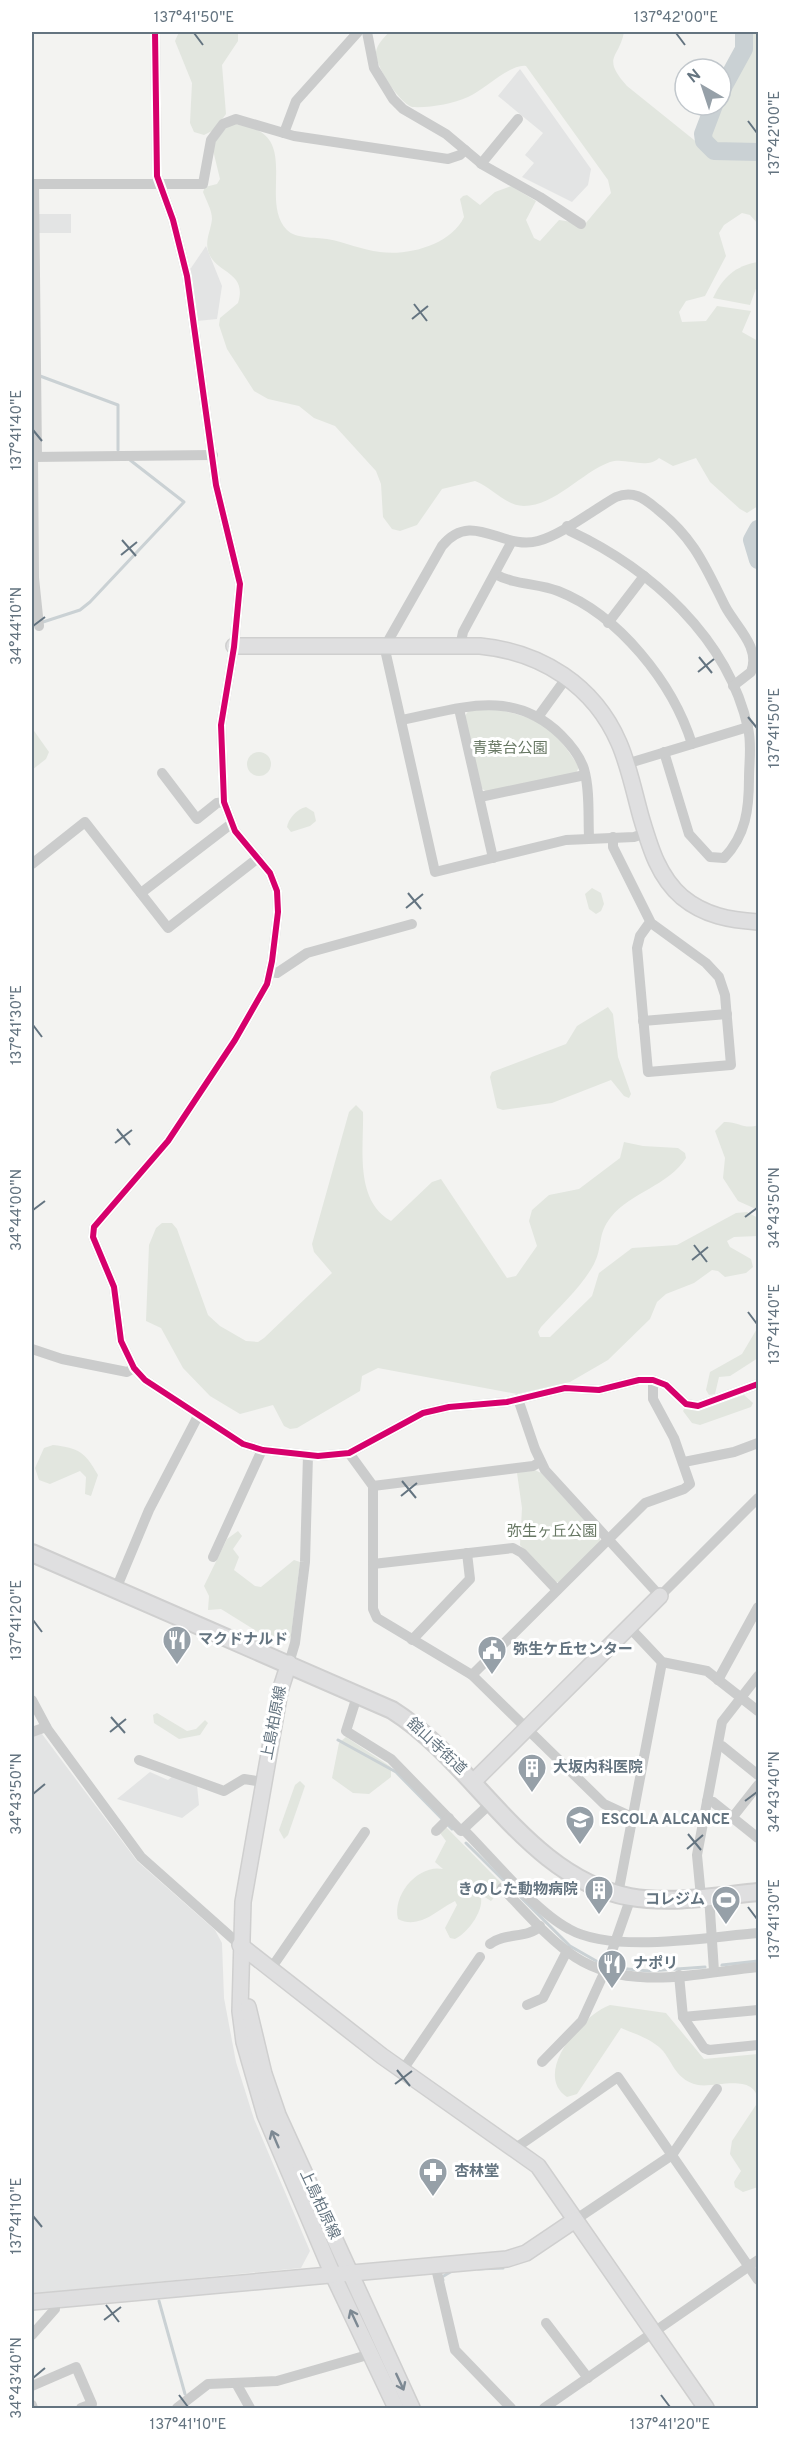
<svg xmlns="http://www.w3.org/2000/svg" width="790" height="2440" font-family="Overpass,'Noto Sans JP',sans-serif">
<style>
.built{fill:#e3e4e4}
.green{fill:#e2e6df}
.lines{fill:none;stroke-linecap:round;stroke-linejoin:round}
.stream{stroke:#cad1d4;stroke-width:3}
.river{stroke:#cad1d4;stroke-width:18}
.secondary-casing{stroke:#cfcfcf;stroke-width:18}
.primary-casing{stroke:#cfcfcf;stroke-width:20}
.street{stroke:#cbcccc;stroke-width:10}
.secondary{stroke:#dfdfe0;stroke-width:15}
.primary{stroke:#dfdfe0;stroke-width:16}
.cycleway-casing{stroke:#fff;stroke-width:10}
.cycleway{stroke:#d6006c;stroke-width:6}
.oneway{stroke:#7d8993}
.ticks{fill:none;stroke:#647480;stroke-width:2}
.labels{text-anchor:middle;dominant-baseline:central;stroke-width:6;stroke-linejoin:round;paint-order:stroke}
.park-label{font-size:15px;fill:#677763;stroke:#fff}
.poi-label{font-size:15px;font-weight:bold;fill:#647480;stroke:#fff;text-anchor:start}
.street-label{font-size:15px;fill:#647480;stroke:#fff}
.neatline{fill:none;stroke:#647480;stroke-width:2}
.ticks-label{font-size:15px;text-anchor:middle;fill:#647480}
</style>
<rect width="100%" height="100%" fill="#f3f3f1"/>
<g class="built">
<path d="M520,69L591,169L588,185L572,202L522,177L534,163L525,155L543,133L498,96Z"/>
<rect x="38" y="214" width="33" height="19"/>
<path d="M206,246L222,286L217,319L197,321L189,271Z"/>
<path d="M42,1734L137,1861L215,1930L222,1943L224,1998L236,2062L254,2119L310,2251L301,2268L32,2294V1735Z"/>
<path d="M150,1772L168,1780L173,1776L197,1785L199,1805L182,1818L117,1799Z"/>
</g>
<g class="green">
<path d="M179,32H238V41L222,65L226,114L214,130L204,135L194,132L190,123L192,83L175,41Z"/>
<path d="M389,32H624C619,59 601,57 627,86L709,152L758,156V224L750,215L742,213L724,225L719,233L726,256L705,296L686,301L679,312L682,322L706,321L717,306L751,311L742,332L758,341V506L747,513L740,509L710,482L696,458L673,466L659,458C646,470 626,457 610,462C582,472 555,506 524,506C504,505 492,487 475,481L442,489L417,525L400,531L392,529L383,517L381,484L376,471L335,426L314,418L299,406L268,399L254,391L227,349L219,325L220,318L238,303C248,271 215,274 208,251C205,240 211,230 212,219C212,210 206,200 203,192L205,187L217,184L220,179L212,146L230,123C239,125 249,126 257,130C294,147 261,204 287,230C296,239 315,237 327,239C345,242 362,250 380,252C408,256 451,245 464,217L460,199L463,196L467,195L480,205L495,192L511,186L536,201L526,220L534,238L540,241L559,220L585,224L611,193L608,180L526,66C511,63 484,90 468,97C452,104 430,108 412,107C399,102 375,66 376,52C377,44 384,38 389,32Z"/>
<path d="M748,32H758V149L715,147L707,139L714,113L718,105H721V99L747,51Z"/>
<path d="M758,262V283L750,305L713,298C723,277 735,266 758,262Z"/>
<path d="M489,708C539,718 551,724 579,767L576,773L487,792L481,788L465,716L469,710Z"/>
<path d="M32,728L49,752L46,759L32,770Z"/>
<circle cx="259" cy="764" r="12"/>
<path d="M306,807L314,812L316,821L310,826L291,832L287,827C288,819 297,809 306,807Z"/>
<path d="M592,888L601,893L604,904L601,911L596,914L589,909L585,894Z"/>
<path d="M608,1007L613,1014L618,1057L631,1094L629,1098L624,1096L611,1080L552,1103L503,1110L497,1108L490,1077L492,1072L566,1044L577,1026Z"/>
<path d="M356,1105L363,1112C364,1148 354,1200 391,1221L432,1182L441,1179L507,1278L516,1276L537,1246L529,1221L532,1210L549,1195L579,1189L620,1158L624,1142L643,1146L678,1148L685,1153L686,1158C668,1186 631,1192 611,1217C597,1234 603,1247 594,1264C581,1288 559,1307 541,1327L538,1332L540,1337H550L592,1296L599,1273L632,1248L677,1245L736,1213L747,1212L758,1218V1236L734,1237L727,1241L730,1247L751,1259L753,1267L746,1273L725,1277L718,1271L712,1270L694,1283L666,1294L657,1302L650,1319L608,1360L570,1382L517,1394L378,1368L362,1376L360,1391L297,1428L290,1429L284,1426L273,1405L240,1414L210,1396L183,1368L161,1328L146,1321L149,1245L156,1228L162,1223H172L177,1229L208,1315L220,1326L246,1341L258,1342L264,1338L332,1273L314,1252L312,1244L349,1112Z"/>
<path d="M724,1122C737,1121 745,1130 758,1125V1210L738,1201L723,1178L725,1158L715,1131Z"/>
<path d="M758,1327V1358L730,1376L719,1377L715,1394L709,1395L706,1390L710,1372L742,1354Z"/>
<path d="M744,1395L753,1403L751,1407L700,1425L692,1423L683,1411L685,1408H705Z"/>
<path d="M53,1445C79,1448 85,1452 98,1475L91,1496L85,1494L86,1477L80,1471L50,1484L39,1480L35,1468L44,1448Z"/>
<path d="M535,1470L541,1473L600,1537V1542L559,1582H555L520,1545L522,1508L517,1473Z"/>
<path d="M238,1531L242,1536L233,1549L239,1557L234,1570L255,1586L261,1587L294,1560L300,1562L291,1636L285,1644L266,1637L221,1609L208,1610L209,1596L204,1586L227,1539Z"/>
<path d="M157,1713L187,1731L196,1729L205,1720L208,1723L200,1735L179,1739L154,1723L153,1715Z"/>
<path d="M346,1737L391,1767V1777L369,1794L353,1793L332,1778L339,1743Z"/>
<path d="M300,1781L305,1786L288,1835L284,1839L279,1830L295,1785Z"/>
<path d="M446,1827L504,1886L491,1901L480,1894C486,1908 469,1932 455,1939L450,1938L445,1928L457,1905L455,1901C437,1910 419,1930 398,1919C392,1894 419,1864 443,1869L435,1862L446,1841L440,1833Z"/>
<path d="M610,2005L666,2013L704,2059L758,2054V2187L743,2192L735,2187L734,2182L741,2171L730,2154L732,2141L758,2102C756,2072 716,2088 698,2085C671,2079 673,2055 655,2044C646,2037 632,2033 621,2028L577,2094L567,2097C531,2073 584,2014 610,2005Z"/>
</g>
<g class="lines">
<g class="stream">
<path d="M40,376L118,405V450"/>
<path d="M43,622L80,610L90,602L184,502L130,460"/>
<path d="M338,1740L396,1772L452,1829"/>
<path d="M466,1843L570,1946L598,1962"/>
<path d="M722,1965L758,1961"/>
<path d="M617,1968L649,1971L705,1967"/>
<path d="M478,2269L503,2268"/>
<path d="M443,2280L442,2277L452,2271"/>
<path d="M159,2301L185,2394"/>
</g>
<g class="river">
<path d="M721,91L744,49V32"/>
<path d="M714,105L703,134L704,141L714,151L758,152"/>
<path d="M758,529L752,540L758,560"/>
</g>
<g class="secondary-casing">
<g id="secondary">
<path d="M234,646H480C541,652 594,685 619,743C629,766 634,792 641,817C650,847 658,876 682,897C705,916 730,920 758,922"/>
<path d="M289,1663L280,1691L243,1902L240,2011L244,2042L265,2115L333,2275L396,2408"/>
<path d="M473,1782L660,1596"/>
<path d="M240,1945L382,2056L538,2166L706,2408"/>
<path d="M248,2007L264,2074L278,2115L412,2408"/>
<path d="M32,2302L507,2259L526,2253L575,2220"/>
</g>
</g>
<g class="primary-casing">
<path id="primary" d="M32,1553L392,1710C476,1763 527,1878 630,1897C672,1904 717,1896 758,1892"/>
</g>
<g class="street">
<path d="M155,32L157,176L173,220L187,276L216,485L240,584L234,647L221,725L224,802L235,831L270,873L277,891L278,912L272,961L267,984L235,1040L168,1141L94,1227L93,1237L114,1287L121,1341L134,1368L145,1380L243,1444L263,1450L318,1456L349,1453L423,1413L449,1407L507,1402L565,1388L599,1390L639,1380H653L666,1385L686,1404L698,1406L758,1384"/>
<path d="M367,32L374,68L393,99L403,109L446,134L483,165L540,197L581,224"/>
<path d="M284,133L296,101L358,32"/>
<path d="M481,164L518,119"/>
<path d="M32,184H203L211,140L223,124L236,119L294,136L448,159L460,155L465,150"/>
<path d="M34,184L37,457"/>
<path d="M32,457L213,455"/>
<path d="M33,457L34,578L39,626"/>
<path d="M567,526L570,531C651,569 728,638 748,728C752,744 749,762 749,778C749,809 746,835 724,858L710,857L689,834L664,752"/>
<path d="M495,574C514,585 538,583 558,591C619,615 673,683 692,744"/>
<path d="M608,623L644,576"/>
<path d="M460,647L463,632L512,541"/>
<path d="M459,709L493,858"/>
<path d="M538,717L567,677"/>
<path d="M401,720C459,709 512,687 561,735C570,744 580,756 584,769C590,790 588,815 589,837"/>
<path d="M626,764L748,727"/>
<path d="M162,773L197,819L217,803L224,802"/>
<path d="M480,797L585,775"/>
<path d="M646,833L634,837L566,840L435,872L386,654L388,641L442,546C472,509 503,551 538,541C563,534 593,510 616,497C633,490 644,498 657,509C694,538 705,566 725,606C736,627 761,647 751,672L733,686"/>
<path d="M613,837V847L651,923L706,963L719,977L725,995L731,1065L648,1072L637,948L640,936L650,922"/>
<path d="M32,864L85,822L168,928L258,858"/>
<path d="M141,893L231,824"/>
<path d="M270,972L277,973L307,953L412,924"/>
<path d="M643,1021L727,1014"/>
<path d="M32,1349L62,1359L127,1372L134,1368"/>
<path d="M518,1399L535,1449L545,1470L660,1596L758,1498"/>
<path d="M349,1453L373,1486V1609L377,1618L472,1675L604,1804L632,1817"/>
<path d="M684,1462L734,1452L758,1443"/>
<path d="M373,1486L533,1466L540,1462"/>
<path d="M213,1557L262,1450"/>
<path d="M373,1564L513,1548L522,1553L557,1590"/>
<path d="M116,1589L149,1510L198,1416"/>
<path d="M629,1627L662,1662L707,1671L758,1711"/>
<path d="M412,1640L470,1579L467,1553"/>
<path d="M289,1663L295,1643L305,1562L308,1455"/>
<path d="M472,1675L645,1503L684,1489L690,1484L674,1438L653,1399V1380"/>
<path d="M718,1680L758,1607"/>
<path d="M358,1693L346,1731L391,1759L461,1831L492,1802"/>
<path d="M32,1700L48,1730L141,1857L240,1945"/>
<path d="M32,1732L46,1727"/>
<path d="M718,1745L722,1746L758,1775"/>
<path d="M139,1760L224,1791L244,1779L263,1782"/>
<path d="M707,1801L713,1802L758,1838"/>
<path d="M732,1818L758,1785"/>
<path d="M463,1829C492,1858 535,1911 569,1929C613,1954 707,1937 758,1933"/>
<path d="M436,1831L449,1818"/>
<path d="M502,1888C525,1911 548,1939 575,1957C629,1992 699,1973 758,1967"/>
<path d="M618,1894L662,1662"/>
<path d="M709,1896L714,1971"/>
<path d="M701,1897L697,1855L722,1722L758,1676"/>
<path d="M490,1944C505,1932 528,1939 540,1926"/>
<path d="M270,1970L365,1832"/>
<path d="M679,1975L683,2017L704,2048L709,2050L758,2045"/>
<path d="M527,2005L543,1998L567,1951"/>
<path d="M683,2017L758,2010"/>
<path d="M542,2062L582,2021L605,1971L631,1897"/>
<path d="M402,2071L480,1957"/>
<path d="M516,2151L520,2145L618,2077L758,2280"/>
<path d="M575,2220L672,2155L717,2089"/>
<path d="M435,2264L455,2350L511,2408"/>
<path d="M546,2323L588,2378"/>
<path d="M32,2335L55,2309L54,2300"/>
<path d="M236,2383L250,2408"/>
<path d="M32,2386L76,2367L92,2404L81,2408"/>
<path d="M32,2405L33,2408"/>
<path d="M177,2408L208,2384L277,2381L371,2354"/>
<path d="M544,2408L758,2260"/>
</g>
<use href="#secondary" class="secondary"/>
<use href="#primary" class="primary"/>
<g class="cycleway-casing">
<path id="cycleway" d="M155,32L157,176L173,220L187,276L216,485L240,584L234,647L221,725L224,802L235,831L270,873L277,891L278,912L272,961L267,984L235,1040L168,1141L94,1227L93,1237L114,1287L121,1341L134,1368L145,1380L243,1444L263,1450L318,1456L349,1453L423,1413L449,1407L507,1402L565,1388L599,1390L639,1380H653L666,1385L686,1404L698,1406L758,1384"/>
</g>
<use href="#cycleway" class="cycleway"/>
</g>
<defs><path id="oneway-shaft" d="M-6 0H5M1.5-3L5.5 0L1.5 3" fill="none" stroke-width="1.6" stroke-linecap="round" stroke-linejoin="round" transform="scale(1.5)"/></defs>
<g class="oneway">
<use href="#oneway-shaft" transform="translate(275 2139) rotate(-113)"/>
<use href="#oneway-shaft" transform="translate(354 2318) rotate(-115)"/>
<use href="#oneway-shaft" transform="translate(400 2382) rotate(65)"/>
</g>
<path class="ticks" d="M194,33L203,45M676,33L685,45M748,121L757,133M414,304L427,321M412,319L428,306M33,430L42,441M122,540L136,556M121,555L137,542M33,626L45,617M699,657L712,673M698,672L714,659M748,717L757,728M408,893L421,909M406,908L423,894M33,1025L42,1037M117,1129L130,1145M115,1143L132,1130M33,1210L45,1201M745,1217L757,1208M694,1245L707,1262M692,1260L708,1247M748,1312L757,1324M402,1481L416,1498M401,1496L417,1483M33,1620L42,1632M111,1717L125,1733M110,1732L126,1719M33,1794L45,1784M745,1801L757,1792M688,1834L701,1850M687,1849L703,1835M748,1907L757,1919M397,2070L410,2086M395,2084L412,2071M33,2216L42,2227M106,2305L119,2322M104,2320L121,2307M33,2378L45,2368M179,2395L188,2407M661,2395L670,2407"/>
<defs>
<g id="restaurant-pin" transform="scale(1.5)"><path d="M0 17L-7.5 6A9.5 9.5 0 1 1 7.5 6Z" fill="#96a0a8" stroke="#fff"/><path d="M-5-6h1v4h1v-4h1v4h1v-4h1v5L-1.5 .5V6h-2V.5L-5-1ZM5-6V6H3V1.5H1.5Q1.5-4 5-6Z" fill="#fff"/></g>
<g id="civic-pin" transform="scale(1.5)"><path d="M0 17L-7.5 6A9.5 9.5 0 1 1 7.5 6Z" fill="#96a0a8" stroke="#fff"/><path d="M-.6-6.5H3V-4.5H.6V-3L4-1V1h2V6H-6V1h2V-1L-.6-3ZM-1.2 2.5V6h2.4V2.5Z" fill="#fff"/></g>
<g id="building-pin" transform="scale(1.5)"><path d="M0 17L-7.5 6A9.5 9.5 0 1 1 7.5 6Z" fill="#96a0a8" stroke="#fff"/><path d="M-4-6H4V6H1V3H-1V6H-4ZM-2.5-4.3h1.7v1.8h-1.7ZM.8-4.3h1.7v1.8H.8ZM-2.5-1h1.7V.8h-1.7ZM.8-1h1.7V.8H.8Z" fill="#fff"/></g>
<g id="school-pin" transform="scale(1.5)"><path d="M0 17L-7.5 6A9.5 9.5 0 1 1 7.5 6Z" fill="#96a0a8" stroke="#fff"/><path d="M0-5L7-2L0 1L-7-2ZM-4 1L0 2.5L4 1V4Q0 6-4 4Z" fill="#fff"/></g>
<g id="stadium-pin" transform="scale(1.5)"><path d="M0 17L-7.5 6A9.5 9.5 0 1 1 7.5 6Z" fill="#96a0a8" stroke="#fff"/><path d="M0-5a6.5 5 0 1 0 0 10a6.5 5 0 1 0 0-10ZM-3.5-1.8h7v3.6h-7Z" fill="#fff"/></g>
<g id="pharmacy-pin" transform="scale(1.5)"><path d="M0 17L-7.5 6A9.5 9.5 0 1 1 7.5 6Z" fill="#96a0a8" stroke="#fff"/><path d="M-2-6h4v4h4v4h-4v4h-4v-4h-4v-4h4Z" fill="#fff"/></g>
</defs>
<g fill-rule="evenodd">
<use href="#restaurant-pin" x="177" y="1640"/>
<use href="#civic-pin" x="492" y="1650"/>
<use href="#building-pin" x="532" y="1768"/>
<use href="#school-pin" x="580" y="1820"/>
<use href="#building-pin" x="599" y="1890"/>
<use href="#stadium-pin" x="726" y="1900"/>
<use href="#restaurant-pin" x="612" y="1964"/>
<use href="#pharmacy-pin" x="433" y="2172"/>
</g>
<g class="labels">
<g class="park-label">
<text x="510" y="749">青葉台公園</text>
<text x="552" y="1532">弥生ヶ丘公園</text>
</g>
<g class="poi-label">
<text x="198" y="1640">マクドナルド</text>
<text x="513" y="1650">弥生ケ丘センター</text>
<text x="553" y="1768">大坂内科医院</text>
<text x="601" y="1820">ESCOLA ALCANCE</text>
<text x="578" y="1890" text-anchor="end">きのした動物病院</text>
<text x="705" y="1900" text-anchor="end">コレジム</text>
<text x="633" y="1964">ナポリ</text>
<text x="454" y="2172">杏林堂</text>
</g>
<g class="street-label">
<text transform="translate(275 1723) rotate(-79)">上島柏原線</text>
<text transform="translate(436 1747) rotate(43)">舘山寺街道</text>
<text transform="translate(319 2205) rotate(65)">上島柏原線</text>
</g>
</g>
<rect width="790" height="2440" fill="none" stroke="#ffffff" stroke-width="66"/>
<g transform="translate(703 87) rotate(321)"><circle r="28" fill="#ffffff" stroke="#c1c7cc" stroke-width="1.5"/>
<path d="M0-4.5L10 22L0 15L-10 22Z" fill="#96a0a8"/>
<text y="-9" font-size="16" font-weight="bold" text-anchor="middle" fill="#647480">N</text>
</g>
<rect x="33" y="33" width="724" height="2374" class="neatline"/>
<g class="ticks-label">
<text x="194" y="22">137°41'50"E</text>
<text x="676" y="22">137°42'00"E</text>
<text transform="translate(774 133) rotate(-90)" y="5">137°42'00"E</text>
<text transform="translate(16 430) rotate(-90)" y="5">137°41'40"E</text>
<text transform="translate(16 626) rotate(-90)" y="5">34°44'10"N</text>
<text transform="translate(774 728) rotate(-90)" y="5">137°41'50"E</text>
<text transform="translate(16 1025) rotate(-90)" y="5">137°41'30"E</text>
<text transform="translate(774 1208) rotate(-90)" y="5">34°43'50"N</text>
<text transform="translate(16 1210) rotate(-90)" y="5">34°44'00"N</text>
<text transform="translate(774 1324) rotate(-90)" y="5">137°41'40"E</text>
<text transform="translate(16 1620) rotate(-90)" y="5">137°41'20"E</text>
<text transform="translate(774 1792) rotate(-90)" y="5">34°43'40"N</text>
<text transform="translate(16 1794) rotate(-90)" y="5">34°43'50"N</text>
<text transform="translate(774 1919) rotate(-90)" y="5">137°41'30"E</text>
<text transform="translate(16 2216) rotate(-90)" y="5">137°41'10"E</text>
<text transform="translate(16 2378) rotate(-90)" y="5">34°43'40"N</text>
<text x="188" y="2429">137°41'10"E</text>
<text x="670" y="2429">137°41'20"E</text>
</g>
</svg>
